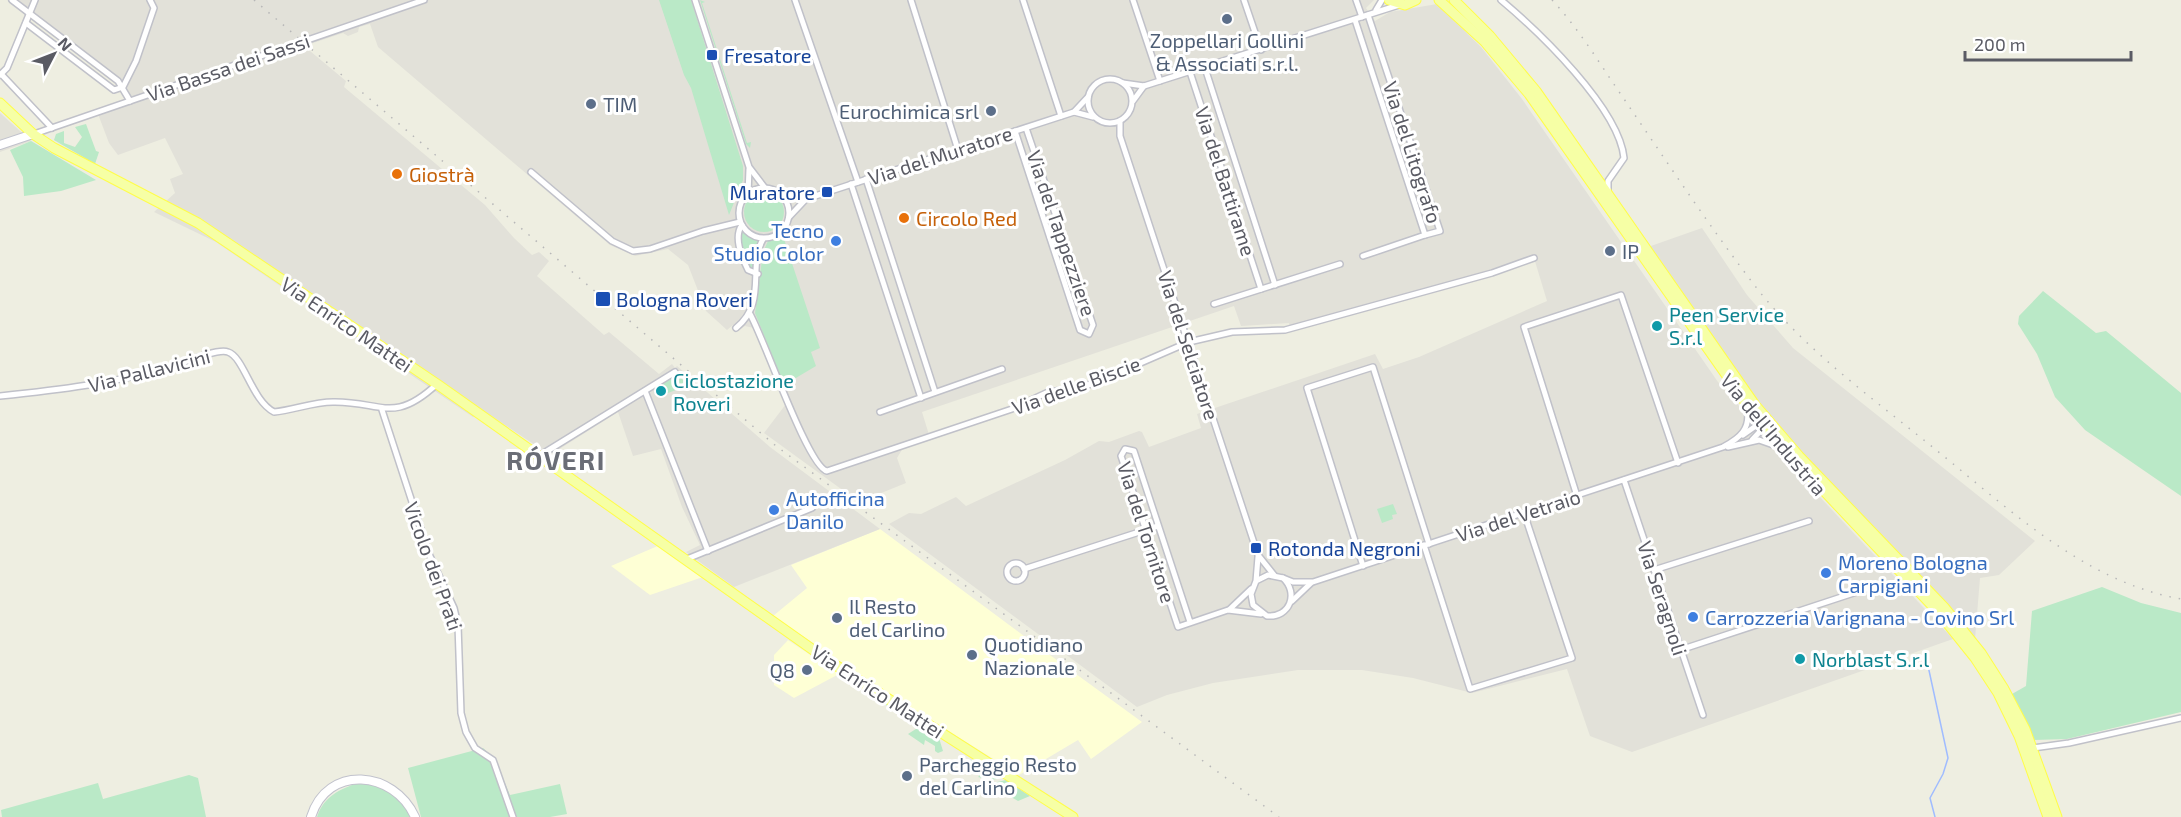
<svg xmlns="http://www.w3.org/2000/svg" width="2181" height="817" font-family="'Exo 2',sans-serif">
<style>
.commercial{fill:#feffd5}
.industrial{fill:#e2e1d9}
.green{fill:#bae9c7}
.lines{fill:none;stroke-linecap:round;stroke-linejoin:round}
.stream{stroke:#a0bcff;stroke-width:1.5}
.street-casing{stroke:#c0c1c9;stroke-width:8}
.secondary-casing{stroke:#c1c2cc;stroke-width:10}
.primary-casing{stroke:#fffd49;stroke-width:11}
.street{stroke:#fff;stroke-width:5}
.secondary{stroke:#fff;stroke-width:8}
.primary{stroke:#f6ffa5;stroke-width:9}
.rail{stroke:#b7b7b8;stroke-width:1.5;stroke-dasharray:1.5 8;stroke-linecap:butt}
.service-dot{fill:#5c6f8a;stroke:#fff;stroke-width:2}
.transit-dot{fill:#1a4fb4;stroke:#fff;stroke-width:2}
.food-dot{fill:#e8710a;stroke:#fff;stroke-width:2}
.shop-dot{fill:#3f7fe0;stroke:#fff;stroke-width:2}
.culture-dot{fill:#0f9aa8;stroke:#fff;stroke-width:2}
.labels{text-anchor:middle;dominant-baseline:central;stroke-width:6;stroke-linejoin:round;paint-order:stroke}
.service-label{font-size:20px;fill:#4e5e75;stroke:#fff;text-anchor:start}
.transit-label{font-size:20px;fill:#164399;stroke:#fff;text-anchor:start}
.street-label{font-size:20px;fill:#5a5b64;stroke:#fff}
.food-label{font-size:20px;fill:#c56008;stroke:#fff;text-anchor:start}
.shop-label{font-size:20px;fill:#366cbe;stroke:#fff;text-anchor:start}
.culture-label{font-size:20px;fill:#0d838f;stroke:#fff;text-anchor:start}
.district-label{font-size:26px;font-weight:bold;letter-spacing:1.5px;fill:#6a6d76;stroke:#fff}
</style>
<rect width="100%" height="100%" fill="#eeeee1"/>
<g class="commercial">
<path d="M880,529L1032,642L1142,722L1091,759L1078,740L1019,775L881,689L773,616L807,588L791,565Z"/>
<path d="M660,545L703,577L650,595L611,566Z"/>
<path d="M788,640L839,674L794,698L774,685V655Z"/>
</g>
<g class="industrial">
<path d="M11,0H1374L1366,8L1375,21L1390,12L1437,4L1481,47L1522,99L1718,382L1803,479L1953,639L1632,752L1590,736L1567,669L1472,693L1413,678L1362,670H1298L1213,683L1167,695L1137,707L889,524L909,513L921,514L956,497L966,506L1065,460L1099,441L1109,442L1139,431L1142,432L1149,447L1201,428L1197,414L1375,354L1383,369L1419,357L1547,301L1534,258L1506,269L1290,328L1289,323L1241,326L1234,306L922,412L930,438L903,448L897,458L906,483L859,502L764,433L786,404L754,328L745,326L738,331L733,325L727,330L706,311L688,265L668,249L635,256L610,245L378,47L370,24L359,27L358,32L348,36L343,33L304,46L346,81L344,87L485,205L514,238L532,255L539,252L549,261L537,276L604,335L609,332L659,374L672,364L675,368L677,366L770,447L880,529L734,587L686,552L700,545L682,507L661,449L633,456L618,412L550,455L484,411L473,417L216,242L154,212L175,193L170,179L183,174L165,138L118,155L109,143L98,114L127,103V90Z"/>
<path d="M0,113L31,141L0,152Z"/>
<path d="M1702,228L1747,295L1793,348L2035,541L1999,575L1980,578L1975,639L1818,472L1758,403L1648,247Z"/>
</g>
<g class="green">
<path d="M659,0H691L743,166V180L729,215L691,88L684,75Z"/>
<path d="M700,0L705,2L702,3L747,143L751,142L750,148L746,144Z"/>
<path d="M86,124L96,151L99,152L95,164L54,140L56,134L64,131V143L75,147L82,137L75,127Z"/>
<path d="M31,141L96,180L61,191L24,196L23,177L10,150Z"/>
<circle cx="764" cy="212" r="20"/>
<path d="M742,232L758,240L755,269H749L740,239Z"/>
<path d="M780,236L784,239L820,348L811,352L816,366L784,385L755,313L763,252L768,241Z"/>
<path d="M2043,291L2096,333L2106,331L2181,393V496L2085,430L2055,397L2037,354L2018,324L2019,316Z"/>
<path d="M677,375L689,385L660,396L665,391L662,386L655,388Z"/>
<path d="M1393,504L1397,514L1392,515L1393,519L1382,523L1377,509Z"/>
<path d="M2102,587L2141,603L2181,613V712L2067,739L2034,740L2012,694L2026,686L2032,611Z"/>
<path d="M863,687L939,738L943,751L938,753L935,751V746L925,740L924,745L908,734L919,727L862,689Z"/>
<path d="M483,748L494,758L510,795L560,784L567,814L550,817H421L408,768Z"/>
<path d="M974,760L1003,778L991,780L978,777L981,774L970,768H964L962,761Z"/>
<path d="M189,775L198,778L206,817H2L1,810L98,783L103,799Z"/>
<path d="M1006,780L1030,796L1018,801L989,784Z"/>
<path d="M358,783C381,784 403,793 410,817H317C323,797 340,789 358,783Z"/>
</g>
<g class="lines">
<path class="stream" d="M1925,652L1948,758L1943,774L1930,798L1935,817"/>
<g class="street-casing">
<g id="street">
<path d="M12,0L118,81L130,101"/>
<path d="M695,0L749,167L765,188"/>
<path d="M795,0L858,182"/>
<path d="M911,0L958,150"/>
<path d="M1023,0L1061,116"/>
<path d="M1133,0L1160,81"/>
<path d="M1244,0L1261,50"/>
<path d="M1356,0L1362,17"/>
<path d="M1501,0C1538,31 1619,108 1624,158L1608,181V191"/>
<path d="M1376,10L1382,0"/>
<path d="M1355,20L1425,235L1440,231L1368,15"/>
<path d="M26,23L114,90L123,87L136,61L154,8L150,0"/>
<path d="M1205,68L1275,285"/>
<path d="M1190,72L1261,289"/>
<path d="M1,74L52,128"/>
<path d="M0,75L7,68L35,0"/>
<circle cx="1110" cy="101" r="22"/>
<path d="M1123,83L1144,86L1399,5"/>
<path d="M1133,101L1144,86"/>
<path d="M1074,112L1093,117"/>
<path d="M1120,121V136L1258,555L1274,575"/>
<path d="M1015,131L1080,330L1089,334L1093,325L1026,128"/>
<path d="M34,134L424,0"/>
<path d="M531,172L612,241L633,251L650,249L703,231L740,222"/>
<path d="M866,179L935,392"/>
<path d="M851,184L921,398"/>
<circle cx="764" cy="213" r="25"/>
<path d="M748,194L749,169"/>
<path d="M781,194L806,199"/>
<path d="M789,217L806,199L1074,112L1088,97"/>
<path d="M742,225C733,237 742,258 748,270L758,274"/>
<path d="M1363,256L1425,235"/>
<path d="M1214,304L1340,264"/>
<path d="M750,314C764,338 808,467 827,471L1012,409L1046,393L1092,384L1189,342L1232,332L1285,330L1492,273L1534,258"/>
<path d="M736,328C768,302 747,268 763,239"/>
<path d="M645,391L708,551"/>
<path d="M0,396C58,390 115,383 171,367C183,363 217,348 228,352C244,357 252,401 274,412C294,410 313,402 333,402C381,401 393,425 437,384"/>
<path d="M382,410L429,554L454,608L458,625L461,713L466,732L475,748L493,760L513,817"/>
<path d="M880,412L1002,369"/>
<path d="M1743,435L1760,423"/>
<path d="M1752,440L1766,425"/>
<path d="M1728,447L1759,440L1779,447"/>
<path d="M539,456L675,372"/>
<path d="M1624,480L1703,715"/>
<path d="M1577,496L1524,327L1621,295L1678,463"/>
<path d="M1424,545L1470,689L1572,658L1524,513"/>
<path d="M687,559L812,508"/>
<circle cx="1016" cy="572" r="9"/>
<path d="M1363,566L1307,388L1373,367L1429,544"/>
<path d="M1024,569L1158,526"/>
<path d="M1654,570L1809,521"/>
<path d="M1283,578L1293,582H1313L1723,447C1740,438 1751,429 1747,408"/>
<path d="M1256,581L1268,575L1283,578C1299,593 1290,618 1267,616L1253,605L1251,594L1256,581L1258,557"/>
<path d="M1292,601L1311,583"/>
<path d="M1230,609L1251,589"/>
<path d="M1190,622L1134,451L1125,449L1121,456L1178,627L1228,610L1261,614"/>
<path d="M1680,650L1875,586"/>
<path d="M2033,748L2069,743L2181,718"/>
</g>
</g>
<g class="secondary-casing">
<g id="secondary">
<path d="M0,145L33,134"/>
<path d="M311,817C327,764 394,770 415,817"/>
</g>
</g>
<g class="primary-casing">
<g id="primary">
<path d="M1389,0L1405,5L1416,0"/>
<path d="M1439,0L1485,42L1529,94L1760,423L1939,613L1975,658L1998,693L2019,736L2048,817"/>
<path d="M1454,0L1490,36L1536,91L1755,405L1799,456L1944,607L1981,653L2004,689L2025,729L2057,817"/>
<path d="M0,103L33,134L54,148L198,223L437,384L826,659L1073,817"/>
</g>
</g>
<use href="#street" class="street"/>
<use href="#secondary" class="secondary"/>
<use href="#primary" class="primary"/>
<g class="rail">
<path d="M254,0L776,446L1279,817"/>
<path d="M1552,0C1580,30 1601,66 1624,99C1665,159 1705,220 1749,278C1797,343 1863,391 1925,441C2003,503 2080,581 2181,599"/>
</g>
</g>
<g class="service-dot">
<circle cx="1227" cy="19" r="6"/>
<circle cx="591" cy="104" r="6"/>
<circle cx="991" cy="111" r="6"/>
<circle cx="1610" cy="251" r="6"/>
<circle cx="837" cy="618" r="6"/>
<circle cx="972" cy="655" r="6"/>
<circle cx="807" cy="670" r="6"/>
<circle cx="907" cy="776" r="6"/>
</g>
<g class="transit-dot">
<rect x="706" y="49" width="12" height="12" rx="3"/>
<rect x="821" y="186" width="12" height="12" rx="3"/>
<rect x="595" y="291" width="16" height="16" rx="3"/>
<rect x="1250" y="542" width="12" height="12" rx="3"/>
</g>
<g class="food-dot">
<circle cx="397" cy="174" r="6"/>
<circle cx="904" cy="218" r="6"/>
</g>
<g class="shop-dot">
<circle cx="836" cy="241" r="6"/>
<circle cx="774" cy="510" r="6"/>
<circle cx="1826" cy="573" r="6"/>
<circle cx="1693" cy="617" r="6"/>
</g>
<g class="culture-dot">
<circle cx="1657" cy="326" r="6"/>
<circle cx="661" cy="391" r="6"/>
<circle cx="1800" cy="659" r="6"/>
</g>
<g class="labels">
<g class="service-label">
<text x="1227" y="40" text-anchor="middle">Zoppellari Gollini<tspan x="1227" dy="23">&amp; Associati s.r.l.</tspan></text>
<text x="603" y="104">TIM</text>
<text x="979" y="111" text-anchor="end">Eurochimica srl</text>
<text x="1622" y="251">IP</text>
<text x="849" y="606">Il Resto<tspan x="849" dy="23">del Carlino</tspan></text>
<text x="984" y="644">Quotidiano<tspan x="984" dy="23">Nazionale</tspan></text>
<text x="795" y="670" text-anchor="end">Q8</text>
<text x="919" y="764">Parcheggio Resto<tspan x="919" dy="23">del Carlino</tspan></text>
</g>
<g class="transit-label">
<text x="724" y="55">Fresatore</text>
<text x="815" y="192" text-anchor="end">Muratore</text>
<text x="616" y="299">Bologna Roveri</text>
<text x="1268" y="548">Rotonda Negroni</text>
</g>
<g class="street-label">
<text transform="translate(228 67) rotate(-19)">Via Bassa dei Sassi</text>
<text transform="translate(1413 152) rotate(72)">Via del Litografo</text>
<text transform="translate(940 155) rotate(-18)">Via del Muratore</text>
<text transform="translate(1226 181) rotate(72)">Via del Battirame</text>
<text transform="translate(1062 233) rotate(71)">Via del Tappezziere</text>
<text transform="translate(347 324) rotate(34)">Via Enrico Mattei</text>
<text transform="translate(1189 345) rotate(72)">Via del Selciatore</text>
<text transform="translate(149 370) rotate(-14)">Via Pallavicini</text>
<text transform="translate(1076 385) rotate(-20)">Via delle Biscie</text>
<text transform="translate(1774 434) rotate(50)">Via dell'Industria</text>
<text transform="translate(1518 515) rotate(-18)">Via del Vetraio</text>
<text transform="translate(1147 532) rotate(72)">Via del Tornitore</text>
<text transform="translate(434 566) rotate(70)">Vicolo dei Prati</text>
<text transform="translate(1663 598) rotate(72)">Via Seragnoli</text>
<text transform="translate(878 691) rotate(33)">Via Enrico Mattei</text>
</g>
<g class="food-label">
<text x="409" y="174">Giostrà</text>
<text x="916" y="218">Circolo Red</text>
</g>
<g class="shop-label">
<text x="824" y="230" text-anchor="end">Tecno<tspan x="824" dy="23">Studio Color</tspan></text>
<text x="786" y="498">Autofficina<tspan x="786" dy="23">Danilo</tspan></text>
<text x="1838" y="562">Moreno Bologna<tspan x="1838" dy="23">Carpigiani</tspan></text>
<text x="1705" y="617">Carrozzeria Varignana - Covino Srl</text>
</g>
<g class="culture-label">
<text x="1669" y="314">Peen Service<tspan x="1669" dy="23">S.r.l</tspan></text>
<text x="673" y="380">Ciclostazione<tspan x="673" dy="23">Roveri</tspan></text>
<text x="1812" y="659">Norblast S.r.l</text>
</g>
<g class="district-label">
<text x="556" y="459">RÓVERI</text>
</g>
</g>
<g transform="translate(54 54) rotate(48)" stroke="#ffffff" stroke-width="4.5" paint-order="stroke">
<path d="M0-4.5L10 22L0 15L-10 22Z" fill="#5a5b64"/>
<text y="-9" font-size="16" font-weight="bold" text-anchor="middle" fill="#5a5b64">N</text>
</g>
<path d="M1965 51v9h166v-9" fill="none" stroke="#5a5b64" stroke-width="3"/>
<text x="1974" y="51" font-size="18" fill="#5a5b64" stroke="#ffffff" stroke-width="4.5" paint-order="stroke">200 m</text>
</svg>
